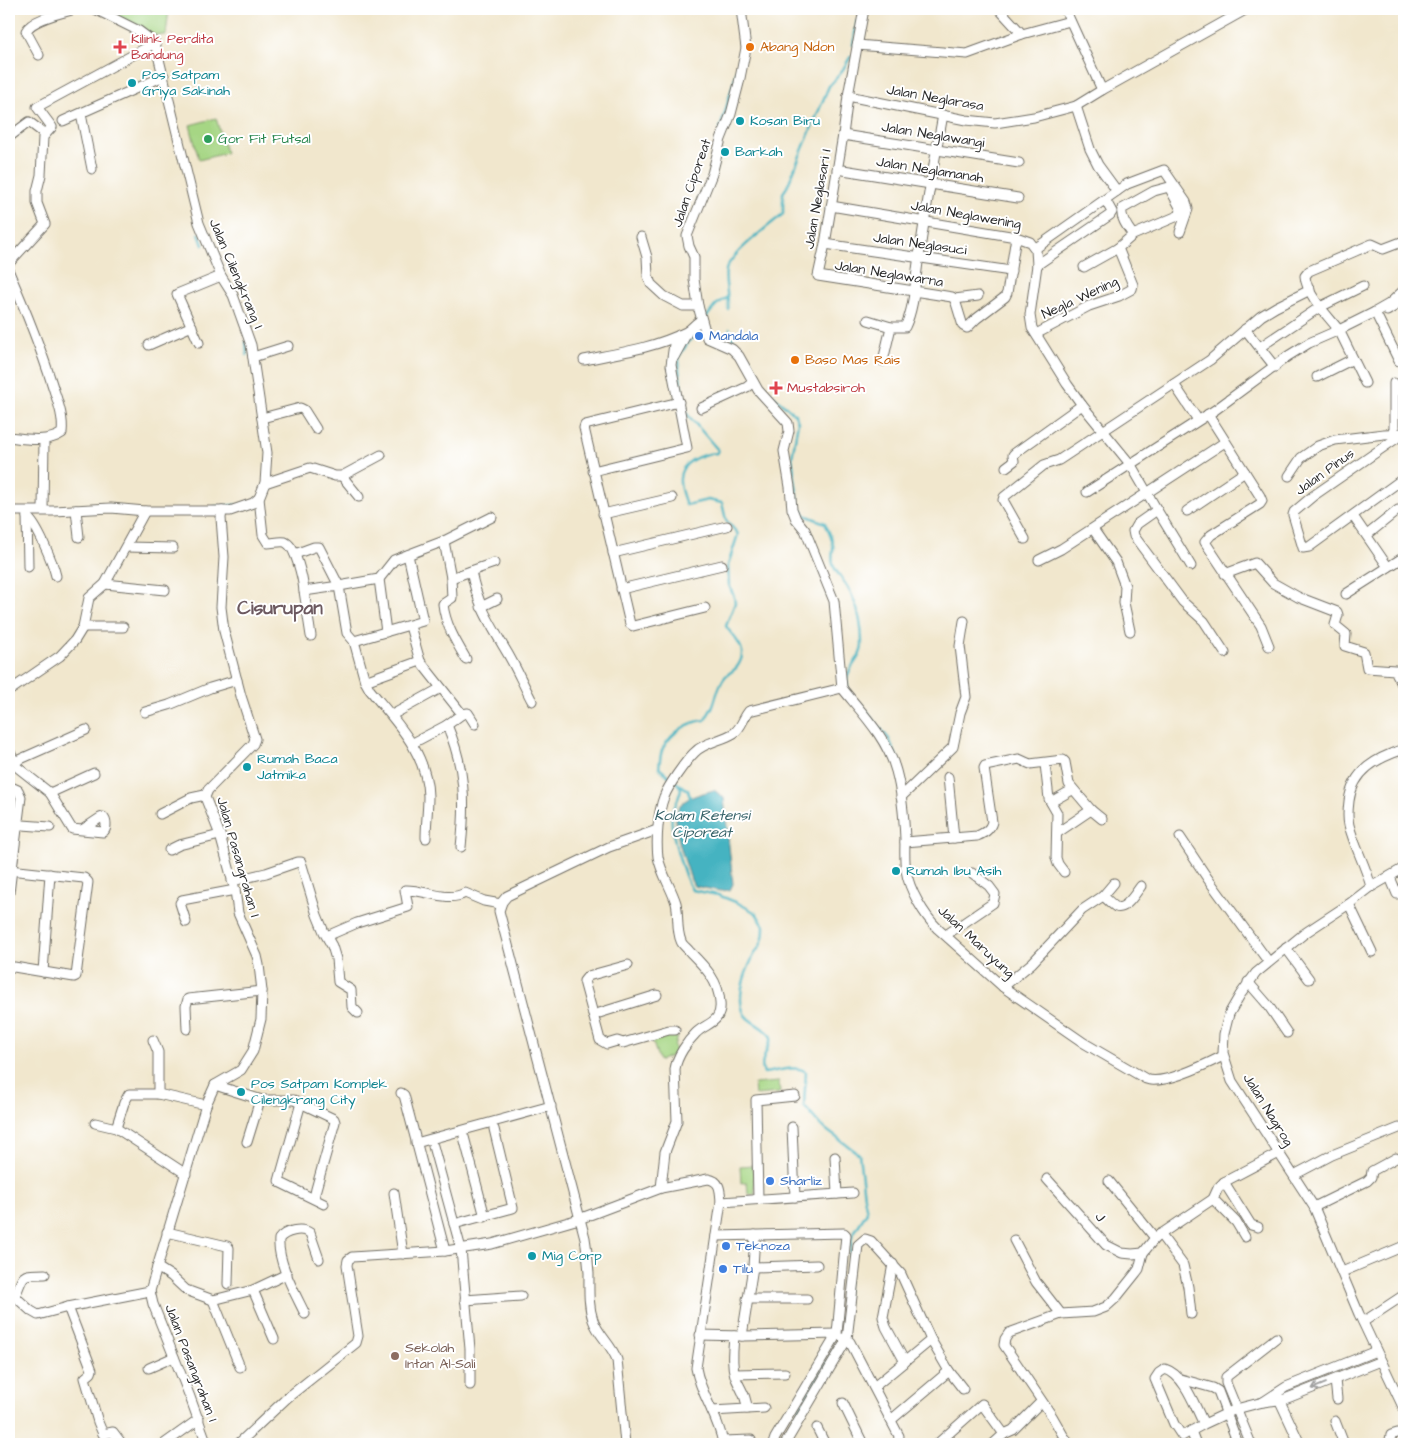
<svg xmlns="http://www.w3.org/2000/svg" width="1413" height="1453" font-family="'Architects Daughter',sans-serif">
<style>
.green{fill:#a6d684;stroke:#688058}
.water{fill:#45b3c1;stroke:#386f76}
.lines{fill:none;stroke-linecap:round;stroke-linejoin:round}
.stream{stroke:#45b3c1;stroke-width:2.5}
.minor-casing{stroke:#706d64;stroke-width:11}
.minor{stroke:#fff;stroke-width:9}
.oneway{stroke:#a0a0a0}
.health-dot{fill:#e0444e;stroke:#fff;stroke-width:2}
.food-dot{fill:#e8710a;stroke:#fff;stroke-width:2}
.culture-dot{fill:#0f9aa8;stroke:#fff;stroke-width:2}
.leisure-dot{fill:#2e9e5b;stroke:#fff;stroke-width:2}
.shop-dot{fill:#3f7fe0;stroke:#fff;stroke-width:2}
.education-dot{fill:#8d6e63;stroke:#fff;stroke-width:2}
.labels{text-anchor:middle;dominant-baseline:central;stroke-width:4;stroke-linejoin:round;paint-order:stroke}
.health-label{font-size:14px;fill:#be3a42;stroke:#fff;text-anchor:start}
.food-label{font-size:14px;fill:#c56008;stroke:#fff;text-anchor:start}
.culture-label{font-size:14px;fill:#0d838f;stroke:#fff;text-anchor:start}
.street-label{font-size:14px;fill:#2b2b2b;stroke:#fff}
.leisure-label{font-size:14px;fill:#27864d;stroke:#fff;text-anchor:start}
.shop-label{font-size:14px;fill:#366cbe;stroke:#fff;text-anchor:start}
.education-label{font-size:14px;fill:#785e54;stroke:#fff;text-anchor:start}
.water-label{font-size:15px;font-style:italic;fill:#356167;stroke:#fff}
.district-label{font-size:19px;font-weight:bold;fill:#6c5960;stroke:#fff}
</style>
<rect width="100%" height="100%" fill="#fff"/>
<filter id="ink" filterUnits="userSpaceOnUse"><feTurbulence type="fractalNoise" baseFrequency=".02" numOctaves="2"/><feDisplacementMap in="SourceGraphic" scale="10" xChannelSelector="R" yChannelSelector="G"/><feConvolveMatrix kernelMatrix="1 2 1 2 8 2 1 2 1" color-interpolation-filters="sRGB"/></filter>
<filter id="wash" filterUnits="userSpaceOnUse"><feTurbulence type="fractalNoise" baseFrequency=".0096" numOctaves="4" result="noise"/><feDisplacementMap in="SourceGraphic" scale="20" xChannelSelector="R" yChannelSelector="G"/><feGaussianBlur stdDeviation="1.12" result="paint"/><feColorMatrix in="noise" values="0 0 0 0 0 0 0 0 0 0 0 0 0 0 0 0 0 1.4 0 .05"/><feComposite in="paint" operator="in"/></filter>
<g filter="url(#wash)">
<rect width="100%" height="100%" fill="#f1e7cd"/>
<g class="green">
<path d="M101,9H169L166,35H154L128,21Z"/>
<path d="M216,118L226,153L199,160L190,125Z"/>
<path d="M669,1034L677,1037L674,1046L676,1054L659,1061L652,1040Z"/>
<path d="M779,1082L780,1093L755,1095L754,1084Z"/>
<path d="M753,1165L755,1194H748L747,1182L741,1183L740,1166Z"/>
</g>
<path class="water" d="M714,790L724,798L733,884L730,890L720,891L694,886L691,880C686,862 667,819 681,804C689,796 704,793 714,790Z"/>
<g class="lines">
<g class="stream">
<path d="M853,45L857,21"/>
<path d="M720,129L738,67"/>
<path d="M199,234L203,245"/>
<path d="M728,309C729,296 724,283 726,270C729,255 771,224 783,214V193L787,187L829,86L840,74L851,56"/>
<path d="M705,319L716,305L728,297"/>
<path d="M700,325L679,356V369L682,393L687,414L718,450L717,453C701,454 678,462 680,482C680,490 684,498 686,505L708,500L722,503L726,520L738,534L728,565L729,585L734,597L735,603L726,626C735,640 750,649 737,667C734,671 728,673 725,677C719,684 717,694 714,703C712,709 708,714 705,720C688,722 672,732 663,748C660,754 660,762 659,768L677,783L681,788C680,798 674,805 672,814C669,830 684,877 692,890L718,895L738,903L756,913L764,926C764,931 764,937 762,941C761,946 757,950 754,955C746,971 735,998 745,1015C750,1023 764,1026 771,1037C769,1049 758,1062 764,1073C776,1072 796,1064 806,1072L804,1106L821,1126L859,1154L864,1197L867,1212L852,1236L842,1332L839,1341L779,1444"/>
<path d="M730,329L734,343L748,356L763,387L795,414L798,422L792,458L799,506L805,515L825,523C828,530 832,538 833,545C834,553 830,559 834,567C838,575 845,582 849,590C858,606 862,626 862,645C862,662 840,670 849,691"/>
<path d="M246,342L247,355"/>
<path d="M214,507L236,505"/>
<path d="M859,702L889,739L899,762L905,788"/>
<path d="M679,784L688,790L691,801"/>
</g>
</g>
</g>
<g filter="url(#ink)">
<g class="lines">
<g class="minor-casing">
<g id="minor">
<path d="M95,9L139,31L155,43L156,47L199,223L221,276L233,295L251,345L267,453L265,483L259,498L263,535L268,543C273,543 280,541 285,542C296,546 303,580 304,591L339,586L347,633L354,641L365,681L370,690C396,722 427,752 428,796C428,810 426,824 426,838"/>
<path d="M741,9L746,48L739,83L731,114L721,139L712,174L687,236L689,246L694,257V279L698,306L707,338L732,349L739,356L758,390L788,423L789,431L784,451L790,487L792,509L796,519L805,530L834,601L842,688"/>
<path d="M864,9L848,96L843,135L825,244L818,276L952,297L955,300L963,326L967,328L976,319L1005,297L1007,293L1016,237"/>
<path d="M999,9L1022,34"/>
<path d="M1065,9L1102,90"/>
<path d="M857,45L967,54L1022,34L1070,21"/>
<path d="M39,55L26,31C32,19 61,13 75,9"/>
<path d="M848,96L966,120L995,123L1034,117L1076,106L1102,90L1247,9"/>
<path d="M1076,106L1090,149L1098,165L1117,191"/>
<path d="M81,114L92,169"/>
<path d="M63,121L164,76"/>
<path d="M843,135L1019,163"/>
<path d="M9,137L29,122L45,134"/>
<path d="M837,169L1018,198"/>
<path d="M831,206L1016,237L1030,242L1036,250L1037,265L1030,315L1032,328L1067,384L1082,405L1131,465L1157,510L1137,524L1133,531L1134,536L1183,602L1204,621L1225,653"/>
<path d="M641,237L647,257L648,276L651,284L664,296L683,306H698"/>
<path d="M825,244L1011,271"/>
<path d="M1036,248L1127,184L1164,170L1186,202L1188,209L1180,232"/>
<path d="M9,263L45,224L37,203V191L41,175L43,137L52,127L37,107L155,43"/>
<path d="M1037,265L1110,215L1112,212L1107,203"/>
<path d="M1084,267L1118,248"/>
<path d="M9,272C25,309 40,346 52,384C57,400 64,416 62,433C48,443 25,439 9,437"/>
<path d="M955,299L978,296"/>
<path d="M1387,311L1400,303L1404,305"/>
<path d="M1375,312L1399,361"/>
<path d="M868,320L891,327"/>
<path d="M1245,329L1275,367"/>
<path d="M1036,334L1089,306L1119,296L1132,289L1133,285L1118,248L1133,235L1180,215L1181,209L1169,187L1154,191L1122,209C1120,218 1128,228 1133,235"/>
<path d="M199,343L177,294L221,276"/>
<path d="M149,345L192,326"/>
<path d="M1260,347L1320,307L1363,286"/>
<path d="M253,357L288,346"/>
<path d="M674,357L688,331"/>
<path d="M584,360C619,353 654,348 686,332C692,329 695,323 701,320"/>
<path d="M883,361L891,327H905C915,306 915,279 919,256C926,208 934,162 943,115"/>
<path d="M1317,377L1353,359"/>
<path d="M1365,383L1339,330L1375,312L1389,304L1404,290"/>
<path d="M1174,384L1198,420"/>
<path d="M679,402L585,425L584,428L630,624L633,626L705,608"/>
<path d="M701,408L747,387L753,382"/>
<path d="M1208,414L1260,496L1262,501L1260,504L1211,535L1205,542L1261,626L1269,646"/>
<path d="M262,418L300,408L304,410L316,429"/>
<path d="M1394,433V383"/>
<path d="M1404,433L1313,496L1294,512L1293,515L1303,548L1309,547L1404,478"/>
<path d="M1006,467L1014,461L1013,455L1015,453L1082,405"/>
<path d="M593,471L687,448L671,365L674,344L679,335"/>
<path d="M342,476L359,497"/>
<path d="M1289,476L1301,458L1318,446L1335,440L1384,434L1404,433"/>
<path d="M265,483L310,468L335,476H342L381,455"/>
<path d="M1087,492L1215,410L1288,356L1309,343L1339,330C1328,316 1306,294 1305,276L1309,271L1372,244L1383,249L1404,241"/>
<path d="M43,510L44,440"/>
<path d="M76,510L79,537"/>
<path d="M1157,510L1191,566"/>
<path d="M9,511H54L111,508L145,511H230L253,503L259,498"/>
<path d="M1187,511L1245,472"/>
<path d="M603,514L672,498"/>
<path d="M27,515L28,567"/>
<path d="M1353,516L1388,567"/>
<path d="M27,517C37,524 53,563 56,576"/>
<path d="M1093,529L1116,562L1125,586L1124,603L1130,631"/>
<path d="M1367,535L1398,510"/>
<path d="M1025,539L1003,500L1004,497L1044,465L1059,460L1210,360L1261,316L1276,307L1310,290"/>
<path d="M444,541L451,578L452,598L443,604C445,624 456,642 466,659"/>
<path d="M126,547L173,548"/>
<path d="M613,553L727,526"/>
<path d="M295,554L314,547H319L339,586L379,579L394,560L444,541L492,517"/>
<path d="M1039,560L1061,549L1225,442"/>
<path d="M471,571L494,563"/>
<path d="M1225,574L1255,563L1273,583L1298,597L1337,612L1338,615L1335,625L1346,634L1345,646L1364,652L1367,668L1395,670L1404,688"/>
<path d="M451,578L471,571C477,603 489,622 505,649C515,665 523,684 532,701"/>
<path d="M379,579L386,632"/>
<path d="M105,584L165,590"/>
<path d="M621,589L722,565"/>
<path d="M304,591L311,636"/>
<path d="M1346,594L1404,557"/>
<path d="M481,607L497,599"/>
<path d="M410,626L420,661L462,714L447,725"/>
<path d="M83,627H123"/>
<path d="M354,641L423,621L408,555"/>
<path d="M365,681L420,661"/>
<path d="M842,688C863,714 887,738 896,771C902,793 904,816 905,839C905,849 904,860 906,870C909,890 924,915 938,929L1003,987L1084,1043L1146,1079C1162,1086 1207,1064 1223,1056"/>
<path d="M9,691L60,656L75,640L83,627L89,598L105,584L145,511"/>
<path d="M145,712L169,705L210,688L237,680"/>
<path d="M462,714L468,713L475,724"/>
<path d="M392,715L441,688"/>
<path d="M413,743L447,725C465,767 466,802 461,847"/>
<path d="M1404,749C1377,758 1353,770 1349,801C1348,809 1347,817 1349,825C1354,846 1366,866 1371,887L1349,904L1305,933L1256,973L1240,995L1229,1014L1224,1034L1223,1053L1232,1081L1314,1207L1359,1314L1404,1409"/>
<path d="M9,750L17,767L50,793L72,829L82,830L100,818L103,817C107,821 107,829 103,832L82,830"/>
<path d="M14,762L86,730"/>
<path d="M1045,764L1049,799L1057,813L1056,858L1058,864L1064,872"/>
<path d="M948,777L954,838"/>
<path d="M9,786L18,790L21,797L9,893"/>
<path d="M50,793L94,773"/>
<path d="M901,797L953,747L960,713L966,697L960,646L964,621"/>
<path d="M1051,802L1072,790"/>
<path d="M160,814L191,798L205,795"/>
<path d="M9,824L50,827"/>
<path d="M1057,833L1091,810"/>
<path d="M1180,837L1208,879L1268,961"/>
<path d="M905,842L977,836C984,833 990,830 992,822L984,768L985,766L1014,760L1019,759L1030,764L1063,760L1065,762L1069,784L1091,810L1102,819"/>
<path d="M169,850L179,845L220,835"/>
<path d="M9,870L84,878L88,882L76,976L74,977L14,967"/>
<path d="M1390,877L1397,894"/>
<path d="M232,881L266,873L298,862H301L317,915L324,932L332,946L336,959L338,982L351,990L352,1007L358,1013"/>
<path d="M1371,887L1404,868"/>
<path d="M1103,896C1107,899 1112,905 1116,907C1126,911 1136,892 1141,886"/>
<path d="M1349,904L1372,952"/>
<path d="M186,922L180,903L182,900L235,890"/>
<path d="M946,935L993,903L995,894L989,886L972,873"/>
<path d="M327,936L357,923L408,907L405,890C424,889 447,903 465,893L484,901L501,904"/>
<path d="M1286,948L1309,979"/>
<path d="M628,965L588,976L584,981L600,1040L607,1044L617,1041L623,1043L669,1030H675"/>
<path d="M43,972L50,874"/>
<path d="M1248,982L1268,1005L1287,1033"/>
<path d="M1003,987L1032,963L1082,910L1103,896L1114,883"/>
<path d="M593,1015L657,995"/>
<path d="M187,1029L186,1006L188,999L262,991"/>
<path d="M153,1040L158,1052V1094"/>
<path d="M215,1085L262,1100H294L334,1119L335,1122L316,1189L314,1198"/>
<path d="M401,1093L404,1095L445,1251"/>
<path d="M301,1103L279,1181L281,1183L324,1204"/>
<path d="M95,1123L116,1128L186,1174"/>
<path d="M792,1127L795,1197"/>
<path d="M116,1128L124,1103L129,1094H158L206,1105"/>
<path d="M464,1137L485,1217"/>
<path d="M247,1142L260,1100"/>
<path d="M416,1143L551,1106"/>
<path d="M433,1146L461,1249L470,1349V1385"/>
<path d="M835,1157L837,1194"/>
<path d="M1294,1175L1332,1155L1399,1128"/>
<path d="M1047,1179L1106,1245L1122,1253L1132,1254L1143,1253"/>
<path d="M1109,1181L1155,1238"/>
<path d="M1224,1182L1251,1225L1258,1227"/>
<path d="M661,1188L665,1152L677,1121L675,1069C677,1056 687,1042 696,1033C706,1023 722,1023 720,1003C719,981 705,967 690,952C687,948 682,945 681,941C676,929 679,915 676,903C671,887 661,873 658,857C656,841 658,812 664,797C668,786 685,762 694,753C704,742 721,741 734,733C742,727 743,718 749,711L842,688"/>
<path d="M394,1193L403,1254"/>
<path d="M758,1199L756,1100L795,1096"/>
<path d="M1213,1199L1236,1222L1245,1237"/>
<path d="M721,1202L853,1193"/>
<path d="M1314,1207L1367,1181L1371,1177L1372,1171L1396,1158"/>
<path d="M454,1224L513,1208L494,1129"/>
<path d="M167,1232L227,1246L229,1248L228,1284"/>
<path d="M1160,1234L1183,1265L1188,1287L1191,1314"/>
<path d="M716,1236L844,1233L846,1235L837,1334L775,1438L773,1444"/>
<path d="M1014,1240L1036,1282L1061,1314"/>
<path d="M893,1264L883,1317L886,1327L905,1362"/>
<path d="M157,1267L171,1276L186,1290L213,1300L253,1290L287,1274"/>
<path d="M753,1267L817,1265"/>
<path d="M1342,1272L1404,1246"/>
<path d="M253,1290L274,1339"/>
<path d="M9,1291L31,1311L38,1315L68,1307L150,1291"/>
<path d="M15,1296C25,1274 19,1274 45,1274"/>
<path d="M747,1299H807"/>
<path d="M213,1300L240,1367"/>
<path d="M465,1300L521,1296"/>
<path d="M68,1307L92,1370L91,1373L85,1378L98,1422L103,1434L113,1432L122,1444"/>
<path d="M305,1314C295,1293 277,1262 279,1239C285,1231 301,1227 310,1233L319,1259"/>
<path d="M1363,1322L1404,1295"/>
<path d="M700,1335L742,1336L837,1334"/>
<path d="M734,1336C733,1349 731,1363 735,1376C739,1387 747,1396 747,1409"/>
<path d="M742,1336L753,1267L755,1235"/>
<path d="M843,1338L850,1342L899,1436L898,1444"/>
<path d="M149,1368L174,1357"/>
<path d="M735,1374L785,1373"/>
<path d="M1181,1379L1213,1388L1218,1391L1238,1444"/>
<path d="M1335,1380L1337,1399"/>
<path d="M874,1387L931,1340"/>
<path d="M1278,1397L1300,1444"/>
<path d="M1263,1402L1286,1387L1376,1351"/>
<path d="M843,1403L863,1444"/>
<path d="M712,1411L764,1408"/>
<path d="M891,1420L949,1371"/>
<path d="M1335,1421L1344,1444"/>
<path d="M1204,1424C1195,1407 1185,1375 1165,1369L1159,1373L1155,1379L1174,1424L1182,1436L1204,1424L1236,1409L1263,1402L1285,1399L1381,1361"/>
<path d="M817,1428L825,1444"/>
<path d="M1191,1431L1196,1444"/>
<path d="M723,1441L751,1440"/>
<path d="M164,1444L199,1419"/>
<path d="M207,1444L190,1397L153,1304L150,1291L206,1105L215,1085L241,1070L253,1051L261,1019L262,991L259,965L257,956L238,913L235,890L220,835L205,797L208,790L253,744L255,739L241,696L224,631L221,607L224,557L221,518L222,511"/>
<path d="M238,1444L287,1398L356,1343L358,1336L347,1265L348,1260L352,1257L445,1251L492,1244L579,1219L661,1188L708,1179C721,1181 720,1191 721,1202L696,1368C701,1397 719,1416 723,1444"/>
<path d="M625,1444L617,1360C612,1345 598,1335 593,1320C588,1305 589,1289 589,1273C588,1261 587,1250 585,1238L499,911L502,902L507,896L609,847L657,830"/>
<path d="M785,1444L847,1339L858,1245L865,1239L871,1241L901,1274L931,1340L949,1371L963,1389"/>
<path d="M937,1444L982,1404L1004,1434"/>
<path d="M993,1444L1004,1434L1013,1430L1041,1402"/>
<path d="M1056,1444L1066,1439"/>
<path d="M1068,1444L1052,1416L1004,1345L1005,1339L1009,1333L1061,1314L1093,1312L1106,1307L1116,1298L1136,1273L1139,1269L1143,1253L1155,1238L1213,1199L1218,1188L1224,1182L1279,1153"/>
<path d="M1251,1444L1226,1383V1377L1276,1338"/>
<path d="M1389,1444L1391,1435L1404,1431"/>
</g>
</g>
<use href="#minor" class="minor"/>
</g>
<defs><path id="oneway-shaft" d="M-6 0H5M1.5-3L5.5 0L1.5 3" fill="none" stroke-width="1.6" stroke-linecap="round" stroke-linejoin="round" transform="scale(1.25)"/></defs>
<use class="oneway" href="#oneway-shaft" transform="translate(1319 1386) rotate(158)"/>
</g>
<g class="health-dot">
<path d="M117.5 39.5h5v5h5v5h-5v5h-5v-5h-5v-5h5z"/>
<path d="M773.5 380.5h5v5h5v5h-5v5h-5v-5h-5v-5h5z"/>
</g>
<g class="food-dot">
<circle cx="750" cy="47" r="5"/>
<circle cx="795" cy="360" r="5"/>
</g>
<g class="culture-dot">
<circle cx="132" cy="83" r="5"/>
<circle cx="740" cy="121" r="5"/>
<circle cx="725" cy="152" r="5"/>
<circle cx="247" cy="767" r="5"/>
<circle cx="896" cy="871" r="5"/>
<circle cx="241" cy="1092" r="5"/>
<circle cx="532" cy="1256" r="5"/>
</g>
<circle class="leisure-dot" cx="208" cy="139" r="5"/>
<g class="shop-dot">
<circle cx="699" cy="336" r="5"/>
<circle cx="770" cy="1181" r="5"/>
<circle cx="726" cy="1246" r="5"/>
<circle cx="723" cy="1269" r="5"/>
</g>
<circle class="education-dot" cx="395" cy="1356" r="5"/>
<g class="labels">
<g class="health-label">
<text x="131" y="39">Kilink Perdita<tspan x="131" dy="16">Bandung</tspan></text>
<text x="787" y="388">Mustabsiroh</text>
</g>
<g class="food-label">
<text x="760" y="47">Abang Ndon</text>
<text x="805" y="360">Baso Mas Rais</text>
</g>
<g class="culture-label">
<text x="142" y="75">Pos Satpam<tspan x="142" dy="16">Griya Sakinah</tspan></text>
<text x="750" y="121">Kosan Biru</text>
<text x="735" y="152">Barkah</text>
<text x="257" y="759">Rumah Baca<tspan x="257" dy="16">Jatmika</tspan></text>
<text x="906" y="871">Rumah Ibu Asih</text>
<text x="251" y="1084">Pos Satpam Komplek<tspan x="251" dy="16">Cilengkrang City</tspan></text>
<text x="542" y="1256">Mig Corp</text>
</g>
<g class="street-label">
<text transform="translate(935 98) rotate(10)">Jalan Neglarasa</text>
<text transform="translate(933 135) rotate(9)">Jalan Neglawangi</text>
<text transform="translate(930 170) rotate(9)">Jalan Neglamanah</text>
<text transform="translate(692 183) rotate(-71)">Jalan Ciporeat</text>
<text transform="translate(818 199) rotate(-80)">Jalan Neglasari I</text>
<text transform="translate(966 215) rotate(10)">Jalan Neglawening</text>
<text transform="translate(920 244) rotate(8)">Jalan Neglasuci</text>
<text transform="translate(236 274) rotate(67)">Jalan Cilengkrang I</text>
<text transform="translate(889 274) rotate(9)">Jalan Neglawarna</text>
<text transform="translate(1080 298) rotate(-25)">Negla Wening</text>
<text transform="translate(1325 472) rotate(-36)">Jalan Pinus</text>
<text transform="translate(238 857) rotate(74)">Jalan Pasangrahan I</text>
<text transform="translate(976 942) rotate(43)">Jalan Maruyung</text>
<text transform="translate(1268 1110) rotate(58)">Jalan Nagrog</text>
<text transform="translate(1100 1217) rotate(48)">J</text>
<text transform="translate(191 1363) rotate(69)">Jalan Pasangrahan 1</text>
</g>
<g class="leisure-label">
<text x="218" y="139">Gor Fit Futsal</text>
</g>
<g class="shop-label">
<text x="709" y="336">Mandala</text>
<text x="780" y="1181">Sharliz</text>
<text x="736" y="1246">Teknoza</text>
<text x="733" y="1269">Tilu</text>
</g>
<g class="education-label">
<text x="405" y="1348">Sekolah<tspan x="405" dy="16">Intan Al-Sali</tspan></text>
</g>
<g class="water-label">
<text x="702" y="815">Kolam Retensi<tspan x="702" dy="17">Ciporeat</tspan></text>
</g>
<g class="district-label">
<text x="280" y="608">Cisurupan</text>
</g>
</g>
<rect width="1413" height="1453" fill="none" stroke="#fff" stroke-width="30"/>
</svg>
